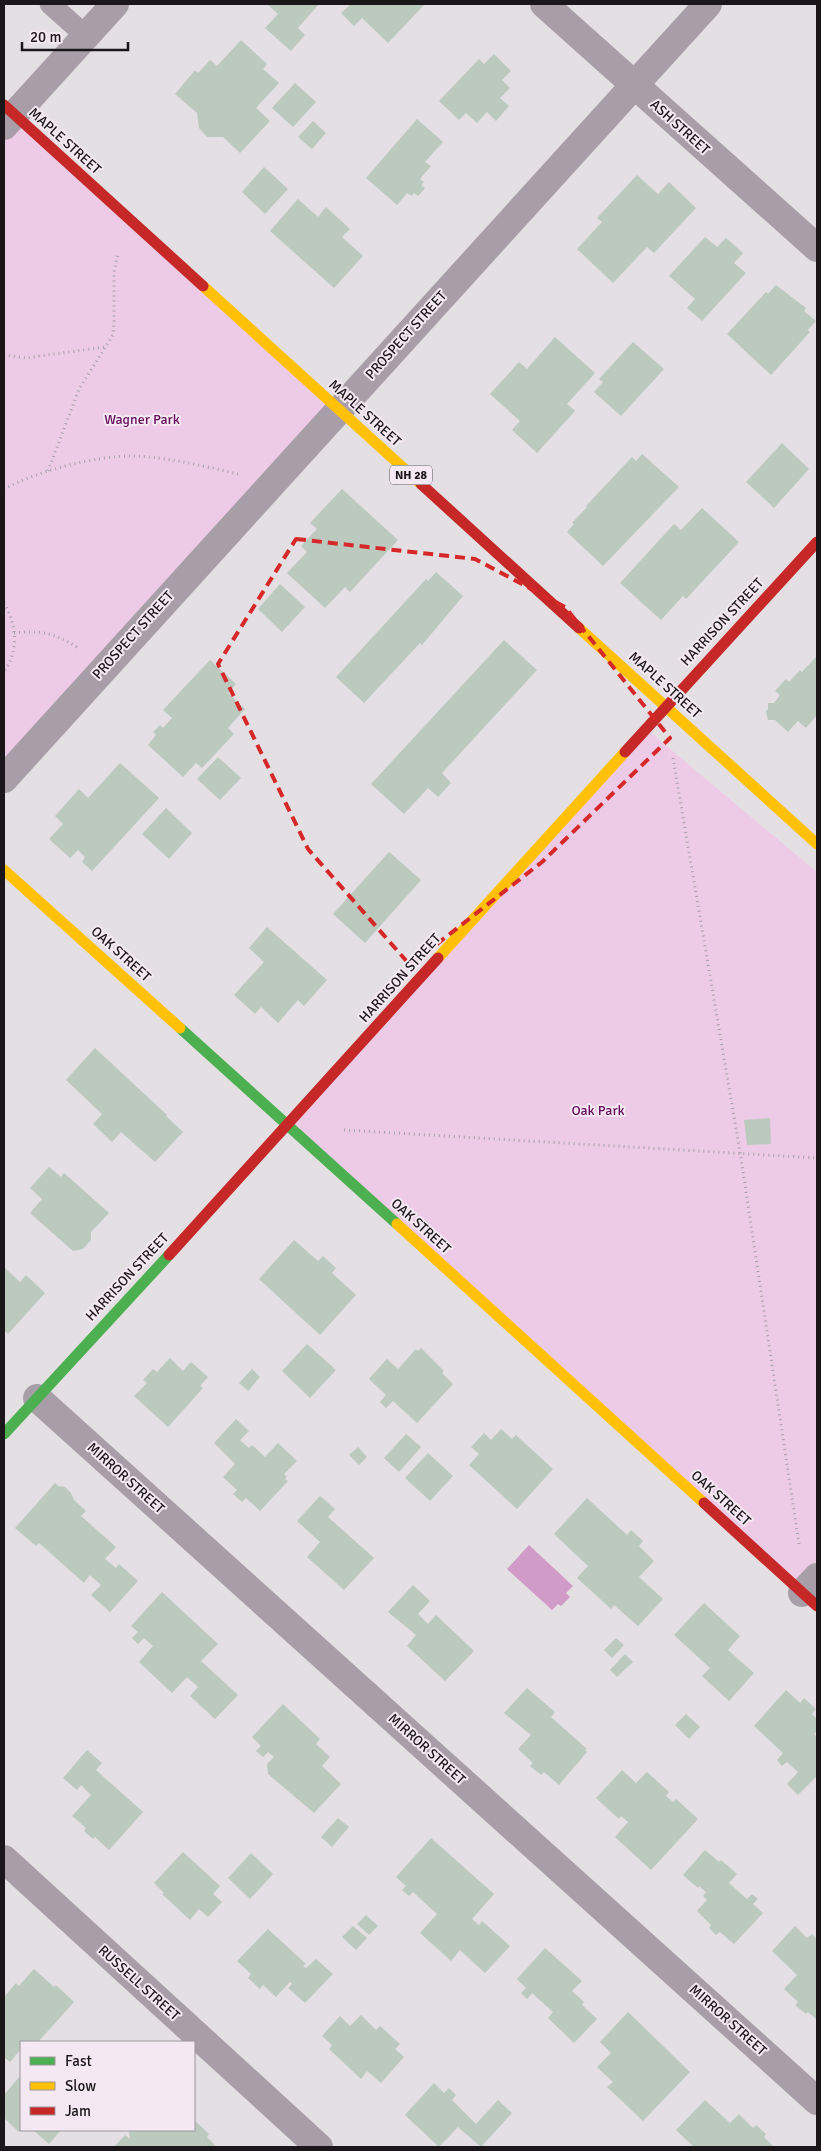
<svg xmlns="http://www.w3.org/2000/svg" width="821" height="2151" font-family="Signika,sans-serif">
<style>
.green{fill:#edcbe6}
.water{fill:#d09cc7}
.building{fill:#bbc9bf}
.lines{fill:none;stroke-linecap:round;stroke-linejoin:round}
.path{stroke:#a8a0a6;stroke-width:3;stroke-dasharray:1 4;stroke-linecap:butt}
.lane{stroke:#a89ea7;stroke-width:21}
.street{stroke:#a89ea7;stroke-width:28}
.fast{stroke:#4caf50;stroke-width:11}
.slow{stroke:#ffc107;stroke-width:11}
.jam{stroke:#c62828;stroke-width:11}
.marked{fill:none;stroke:#d62828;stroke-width:4;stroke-dasharray:10 6;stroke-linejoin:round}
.labels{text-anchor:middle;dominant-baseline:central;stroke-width:4;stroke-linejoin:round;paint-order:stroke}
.shield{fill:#f4e9f2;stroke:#5b555a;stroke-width:1}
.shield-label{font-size:12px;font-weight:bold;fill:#1a1619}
.street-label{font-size:14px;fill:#1a1619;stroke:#f4e9f2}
.park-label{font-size:14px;fill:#640a5a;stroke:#f4e9f2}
</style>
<rect width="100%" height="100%" fill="#e4dfe3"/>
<g class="green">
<path d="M14,115L339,411L4,779V126Z"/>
<path d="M645,728L817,872V1577L802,1593L291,1127Z"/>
</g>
<path class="water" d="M529,1545L573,1586L566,1593L570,1597L561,1606L558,1604L552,1610L507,1569Z"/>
<g class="building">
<path d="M267,4H319L298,28L305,35L291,51L265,28L278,14Z"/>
<path d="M351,4H425L388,43L362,18L354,26L341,13Z"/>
<path d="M241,40L267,64L263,69L279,83L256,108L270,121L240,153L223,137H207L199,128L197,113L175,94L195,70L198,73L210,60L217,66Z"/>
<path d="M494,54L511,71L502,80L510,88L500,98L509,106L496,121L487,112L477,123L466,113L459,120L439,101L479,59L484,64Z"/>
<path d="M295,83L316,102L293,127L272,108Z"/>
<path d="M417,119L443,142L425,162L431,166L420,179L424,182L421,185L425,188L418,196L414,193L412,196L407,193L397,205L366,178Z"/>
<path d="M313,121L326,133L312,149L298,137Z"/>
<path d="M264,167L288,189L265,214L242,192Z"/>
<path d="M637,175L658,194L669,182L696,208L654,253L647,247L613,283L577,249L602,222L597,218Z"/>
<path d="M298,199L318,217L326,207L350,229L342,237L363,256L334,288L270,231Z"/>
<path d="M705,237L717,247L726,238L743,253L734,263L746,273L702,321L687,308L695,299L669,276Z"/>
<path d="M776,285L806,308L804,311L816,321L808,330L810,332L771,375L727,334L766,292L768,294Z"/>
<path d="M555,337L595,373L567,404L575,411L537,453L512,430L520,421L490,394L519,362L527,369Z"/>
<path d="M633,342L664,369L621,416L594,392L603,382L599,379Z"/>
<path d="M782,443L809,469L774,508L746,482Z"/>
<path d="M642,454L679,487L603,566L567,532L574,524L572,523L587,507L586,506L632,457L636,461Z"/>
<path d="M342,489L398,540L350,592L345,587L325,608L287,573L307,552L301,546L317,529L310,523Z"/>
<path d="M702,508L739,542L686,599L683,596L661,620L620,583L674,524L681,530Z"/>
<path d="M436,572L463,596L422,645L420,643L364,703L336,677L426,579L428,581Z"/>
<path d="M280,584L305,607L282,632L258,609Z"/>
<path d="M504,640L537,670L442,773L451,783L438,797L428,788L404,814L371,784Z"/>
<path d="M817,656V715L806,728L798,721L788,732L775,720H768L766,711L768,709V703H774L780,695L775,691L786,679L789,682L800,670L802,672Z"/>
<path d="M210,660L236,684L228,693L245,709L228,728L234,734L202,768L196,763L183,777L148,745L156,735L153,732L160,725L163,728L172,718L163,710Z"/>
<path d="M218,757L241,778L220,800L197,779Z"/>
<path d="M120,763L159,798L92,871L82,862L85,857L78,850L70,858L49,839L63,824L55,816L79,789L88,798Z"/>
<path d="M166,808L192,833L169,859L142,834Z"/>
<path d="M389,852L421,880L365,943L333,914Z"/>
<path d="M267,927L327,980L304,1006L298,1000L278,1023L261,1007L255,1014L234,995L264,962L249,948Z"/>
<path d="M95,1048L167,1115L166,1116L183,1132L155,1162L121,1132L112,1142L93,1124L102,1114L66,1080Z"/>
<path d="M770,1118L771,1144L747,1145L744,1120Z"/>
<path d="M49,1167L61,1177L64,1173L109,1213L91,1232V1240L83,1249L73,1251L30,1213L42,1199L30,1188Z"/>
<path d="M294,1240L318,1261L323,1256L336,1268L332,1273L356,1295L320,1335L259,1279Z"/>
<path d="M4,1267L20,1282L26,1275L45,1293L8,1334L4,1330Z"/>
<path d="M307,1344L336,1370L310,1398L282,1371Z"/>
<path d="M421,1348L444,1371L442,1373L453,1384L417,1423L393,1401L386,1408L380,1402L386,1395L369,1379L387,1359L398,1369L416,1349L418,1351Z"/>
<path d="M170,1358L183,1371L191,1362L208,1377L200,1386L203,1388L168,1427L134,1396L147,1383L143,1380L153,1369L157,1372Z"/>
<path d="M252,1369L260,1377L248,1391L239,1383Z"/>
<path d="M236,1419L249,1431L240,1440L249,1448L252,1445L265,1457L278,1443L297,1461L284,1474L287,1477L285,1479L288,1481L260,1511L246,1498L242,1502L233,1494L237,1490L223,1477L235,1464L214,1443Z"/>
<path d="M501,1429L512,1439L516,1435L553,1469L517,1509L469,1465L479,1454L471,1447L484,1433L491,1440Z"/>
<path d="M406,1434L421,1447L399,1472L384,1458Z"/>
<path d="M358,1447L367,1457L359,1465L349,1455Z"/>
<path d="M428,1453L453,1476L430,1501L405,1478Z"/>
<path d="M55,1483L58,1486L65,1487L71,1493L74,1500L86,1511L81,1516L116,1547L105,1559L116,1568L119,1564L138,1581L110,1612L91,1595L101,1585L90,1575L84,1583L39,1543L36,1546L15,1528Z"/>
<path d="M320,1496L335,1509L328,1517L374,1558L344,1590L307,1557L320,1542L297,1521Z"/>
<path d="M587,1498L627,1535L631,1530L643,1541L639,1546L654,1561L639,1577L663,1599L638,1626L614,1605L611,1609L577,1578L588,1566L554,1534Z"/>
<path d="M413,1585L430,1601L418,1614L428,1624L436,1615L474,1651L445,1681L407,1646L416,1635L388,1612Z"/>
<path d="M162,1592L218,1644L201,1661L238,1695L215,1719L190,1696L198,1687L187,1677L172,1693L139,1662L153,1646L144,1638L138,1644L132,1638L138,1632L131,1626Z"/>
<path d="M704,1603L740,1636L728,1650L754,1673L729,1701L702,1676L710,1668L674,1635Z"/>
<path d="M616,1638L624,1645L612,1658L604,1650Z"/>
<path d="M625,1654L633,1662L617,1677L610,1670Z"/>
<path d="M527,1688L555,1712L551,1717L587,1749L585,1750L587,1752L559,1785L544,1772L541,1775L530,1766L533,1763L518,1749L531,1735L504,1713Z"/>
<path d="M786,1690L800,1703L804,1698L816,1709L812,1714L817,1719V1731L814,1734L817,1737V1776L798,1795L787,1784L798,1772L787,1762L782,1766L777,1760L783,1753L754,1726Z"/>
<path d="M283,1704L320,1739L316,1744L330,1757L322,1766L341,1784L314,1813L268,1774L267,1764L274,1757L268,1752L263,1757L256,1751L261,1746L252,1737Z"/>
<path d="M686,1714L700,1727L689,1739L675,1725Z"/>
<path d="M87,1750L102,1763L96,1770L143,1812L109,1850L95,1837L93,1839L84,1831L86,1828L72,1816L91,1795L81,1785L77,1790L63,1778Z"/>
<path d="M622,1770L636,1783L647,1772L669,1792L666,1796L673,1802L676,1799L698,1819L651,1870L615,1837L628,1822L621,1816L619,1819L596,1798Z"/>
<path d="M338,1818L349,1827L332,1847L321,1837Z"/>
<path d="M431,1838L494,1894L472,1919L479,1925L482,1921L510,1946L485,1973L460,1950L451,1961L420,1933L437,1914L413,1892L409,1896L402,1890L406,1886L396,1877Z"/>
<path d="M705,1850L719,1862L721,1860L737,1874L729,1883L747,1899L752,1894L758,1899L753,1904L763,1913L734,1944L720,1932L716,1935L709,1928L711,1925L697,1911L707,1900L703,1896L706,1892L699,1886L698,1888L683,1875Z"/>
<path d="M183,1852L220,1886L213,1894L222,1902L208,1917L199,1909L190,1920L162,1894L164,1893L154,1883Z"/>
<path d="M251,1853L273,1874L250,1899L228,1878Z"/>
<path d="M366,1915L378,1926L369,1935L357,1924Z"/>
<path d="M353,1926L367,1938L356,1950L342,1937Z"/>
<path d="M795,1926L807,1938L812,1934L817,1939V2020L808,2012L806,2014L795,2005L798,2002L784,1989L797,1975L772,1951Z"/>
<path d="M268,1929L306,1964L303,1966L306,1968L316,1959L333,1974L305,2003L288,1988L292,1984L290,1982L276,1997L263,1985L260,1989L248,1978L251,1974L237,1961Z"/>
<path d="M545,1948L582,1981L572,1991L584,2002L582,2005L597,2019L574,2043L548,2018L553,2012L532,1993L527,1999L521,1993L526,1988L517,1979Z"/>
<path d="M34,1969L54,1987L56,1985L74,2002L38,2042H21V2049L10,2062L4,2057V1997L16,1983L19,1986Z"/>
<path d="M628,2012L690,2072L643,2121L607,2087L613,2082L597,2067L611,2053L600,2042Z"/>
<path d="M361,2015L376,2030L380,2026L400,2044L395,2049L404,2057L381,2083L367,2071L361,2079L329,2049L332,2045L322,2036L340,2016L350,2026Z"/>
<path d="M21,2075V2129L19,2132L4,2118V2095Z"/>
<path d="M434,2083L444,2093L449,2088L456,2095L452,2100L476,2124L498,2100L512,2113L481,2147L458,2127L439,2147L405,2115Z"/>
<path d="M705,2100L730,2123L739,2114L753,2128L756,2125L766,2134L764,2137L774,2147H694L676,2130Z"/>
<path d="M194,2120L209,2134L207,2137L215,2145L213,2147H114L125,2135L130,2139L129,2132L131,2130H194Z"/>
<path d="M33,2130H61L49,2144Z"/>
</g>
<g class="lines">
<g class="path">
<path d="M4,355L26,358L105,347"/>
<path d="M48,471L79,389L113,335L114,323V272L118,253"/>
<path d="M4,489C38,471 94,456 132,456C168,457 203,466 238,474"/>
<path d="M4,603C17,625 19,650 4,672"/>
<path d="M14,633C41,630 55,633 78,648"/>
<path d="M673,758L740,1152L799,1544"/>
<path d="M344,1130L817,1158"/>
</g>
<path class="lane" d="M50,4L86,36"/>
<g class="street">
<path d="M544,4L817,248"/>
<path d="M4,126L115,4"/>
<path d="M4,779L708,4"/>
<path d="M37,1398L817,2101"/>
<path d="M802,1593L817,1577"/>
<path d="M4,1859L319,2147"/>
</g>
<g class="fast">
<path d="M180,1028L397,1224"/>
<path d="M4,1434L169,1255"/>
</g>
<g class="slow">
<path d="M203,286L421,484"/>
<path d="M579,628L817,844"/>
<path d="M4,870L180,1028"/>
<path d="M438,958L625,752"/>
<path d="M397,1224L704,1503"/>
</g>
<g class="jam">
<path d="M4,105L203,286"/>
<path d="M421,484L579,628"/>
<path d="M625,752L817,542"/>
<path d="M169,1255L438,958"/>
<path d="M704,1503L817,1606"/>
</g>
</g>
<path class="marked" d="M296,539L475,559L565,607L670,738L542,862L410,965L308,849L218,664Z"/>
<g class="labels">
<rect class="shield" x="390" y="465.5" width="42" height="19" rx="4"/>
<g class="shield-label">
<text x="411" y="475">NH 28</text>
</g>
<g class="street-label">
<text transform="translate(680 127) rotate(42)">ASH STREET</text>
<text transform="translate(65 141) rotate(42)">MAPLE STREET</text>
<text transform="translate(406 335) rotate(-48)">PROSPECT STREET</text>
<text transform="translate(365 413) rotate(42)">MAPLE STREET</text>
<text transform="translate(722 622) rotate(-47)">HARRISON STREET</text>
<text transform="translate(133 635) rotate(-48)">PROSPECT STREET</text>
<text transform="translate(665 685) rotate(42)">MAPLE STREET</text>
<text transform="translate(121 954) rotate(42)">OAK STREET</text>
<text transform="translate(400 978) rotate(-48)">HARRISON STREET</text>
<text transform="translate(421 1226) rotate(42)">OAK STREET</text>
<text transform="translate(127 1277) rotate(-47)">HARRISON STREET</text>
<text transform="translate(126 1478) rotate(42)">MIRROR STREET</text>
<text transform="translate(721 1498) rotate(42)">OAK STREET</text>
<text transform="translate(427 1749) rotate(42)">MIRROR STREET</text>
<text transform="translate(139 1983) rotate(42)">RUSSELL STREET</text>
<text transform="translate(728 2020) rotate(42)">MIRROR STREET</text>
</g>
<g class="park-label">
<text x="142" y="419">Wagner Park</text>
<text x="598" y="1110">Oak Park</text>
</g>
</g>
<rect width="821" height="2151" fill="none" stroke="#1a1619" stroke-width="10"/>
<rect x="20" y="2041" width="175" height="90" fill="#f4e9f2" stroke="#9d959b"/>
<rect x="30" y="2057" width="25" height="8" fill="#4caf50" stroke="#9d959b"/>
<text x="65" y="2066" font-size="15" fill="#1a1619">Fast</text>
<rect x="30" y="2082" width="25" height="8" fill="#ffc107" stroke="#9d959b"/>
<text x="65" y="2091" font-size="15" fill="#1a1619">Slow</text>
<rect x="30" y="2107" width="25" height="8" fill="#c62828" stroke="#9d959b"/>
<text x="65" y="2116" font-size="15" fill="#1a1619">Jam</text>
<path d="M22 42v8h106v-8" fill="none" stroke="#1a1619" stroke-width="2.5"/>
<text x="30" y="42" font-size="15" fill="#1a1619" stroke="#f4e9f2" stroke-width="4" paint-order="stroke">20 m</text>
</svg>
